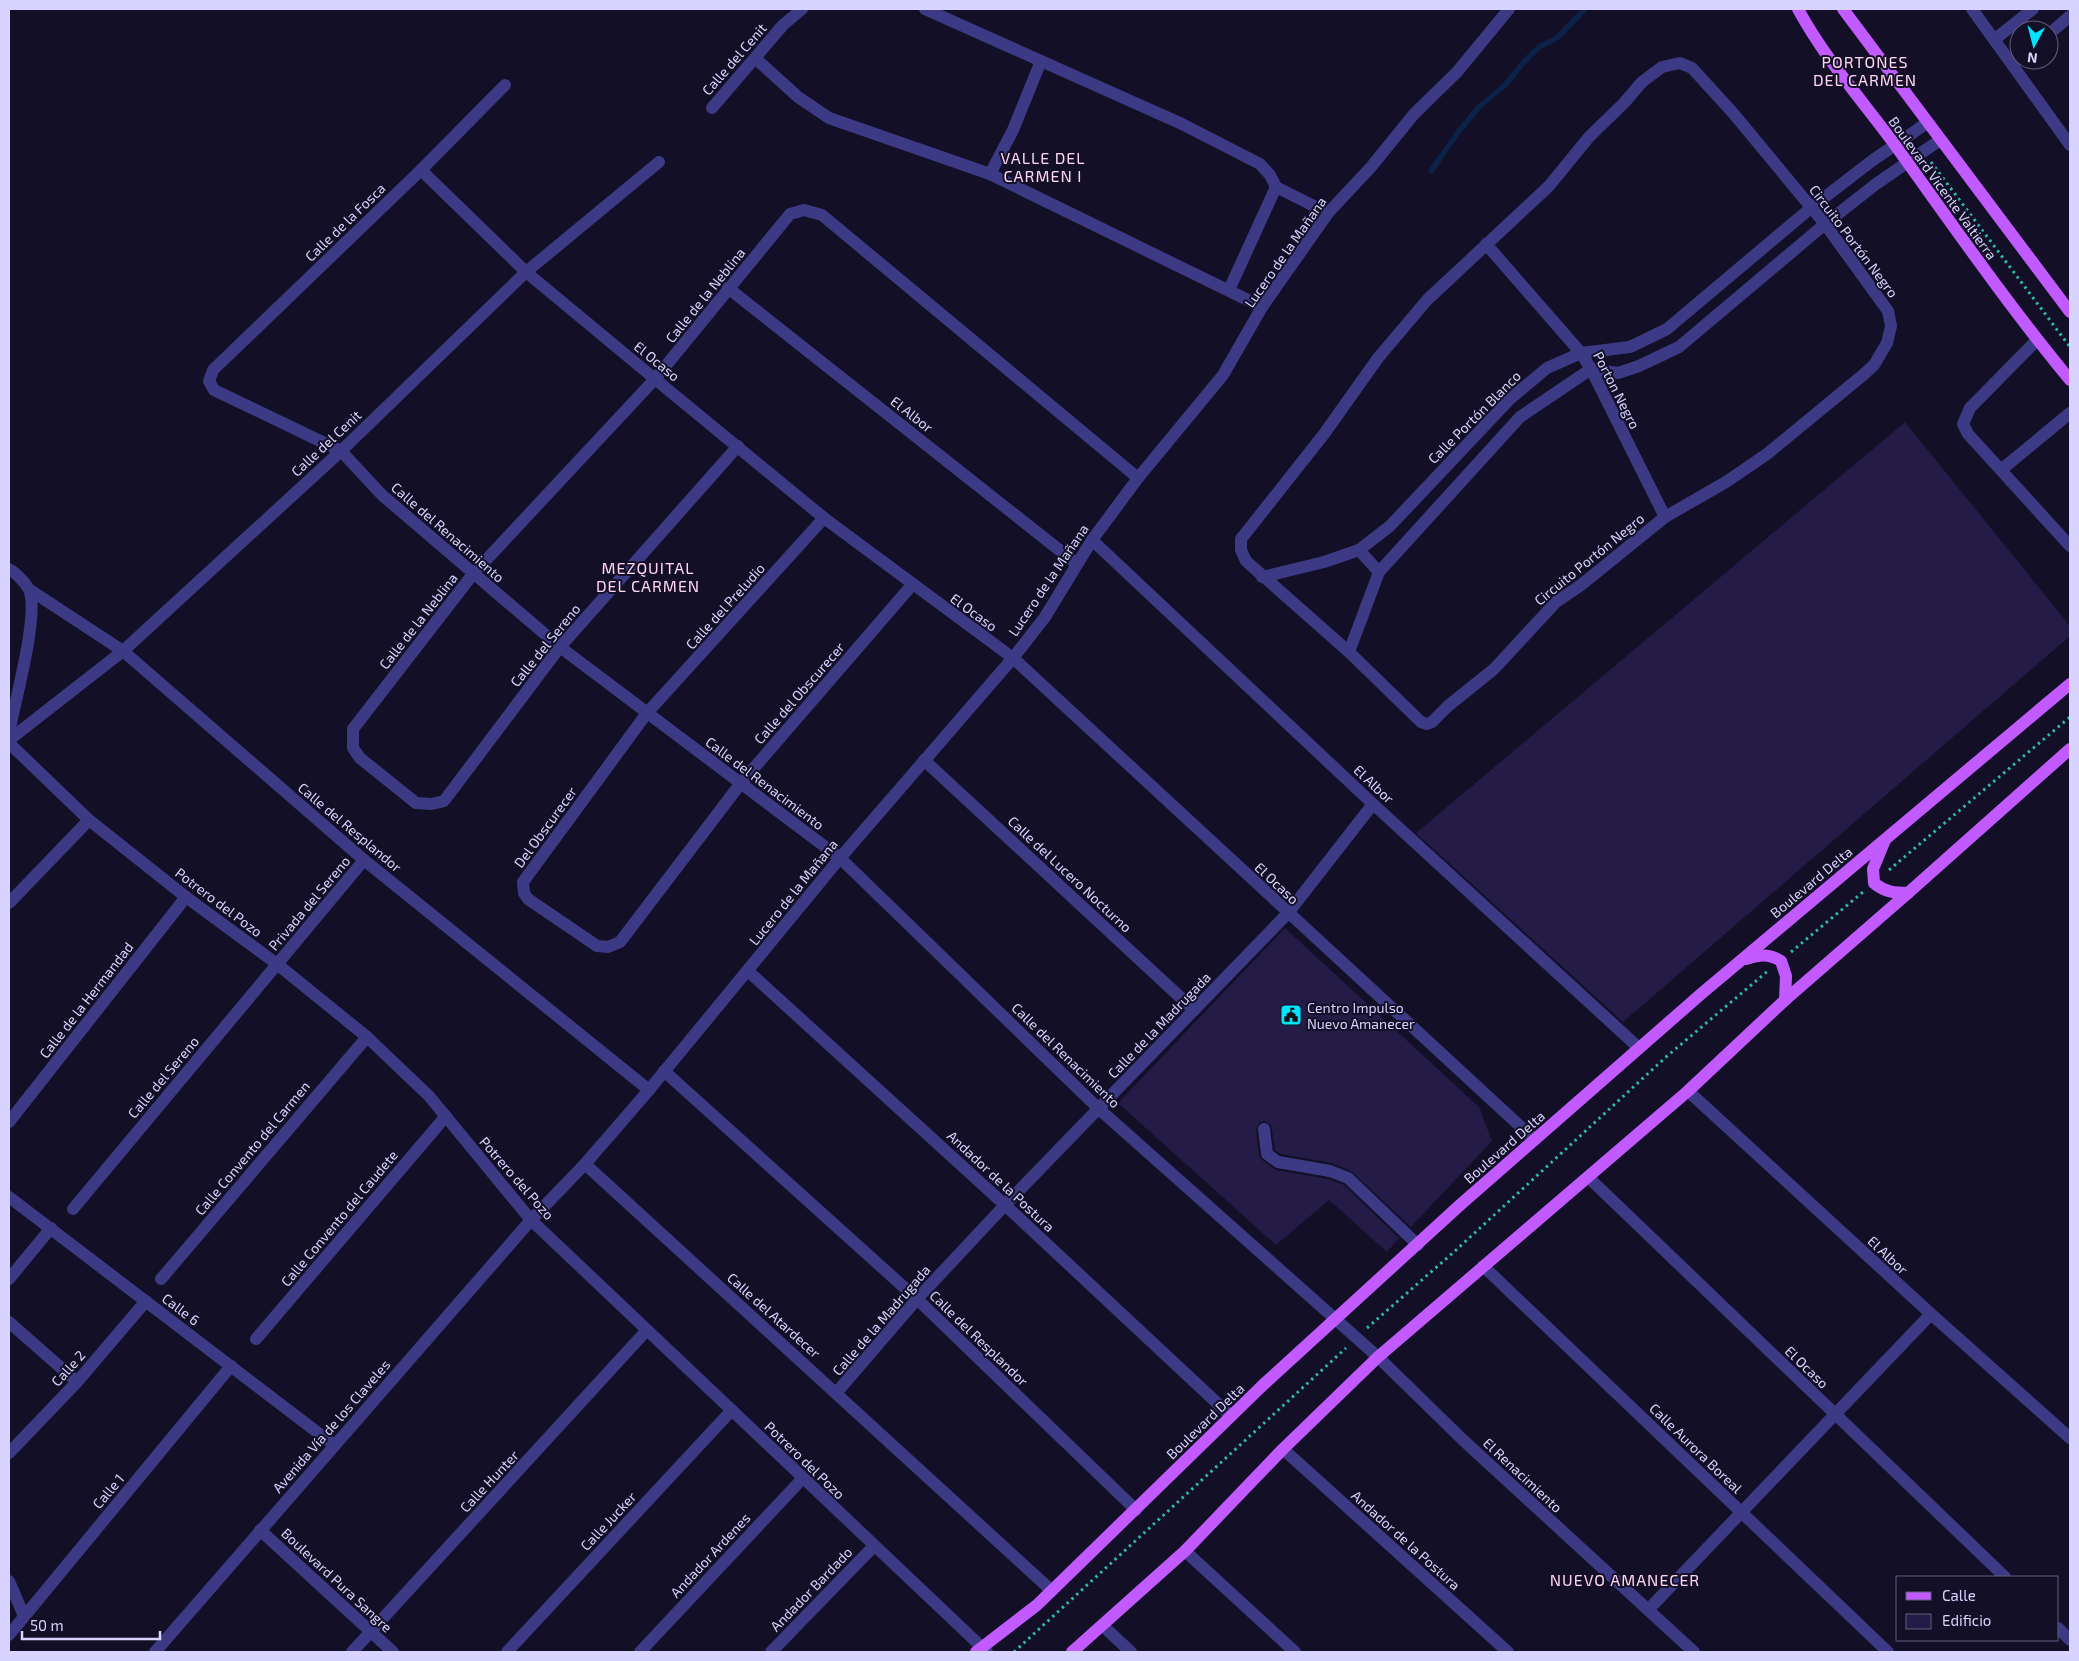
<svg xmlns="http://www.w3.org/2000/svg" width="2079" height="1661" font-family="'Exo 2',sans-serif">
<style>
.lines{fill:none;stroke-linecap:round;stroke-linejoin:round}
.stream{stroke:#0c2248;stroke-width:5.5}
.building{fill:#241b47}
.path{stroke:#2fb8b0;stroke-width:3;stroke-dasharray:2.5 4;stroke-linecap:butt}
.minor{stroke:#3d3a85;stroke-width:12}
.major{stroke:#c25bff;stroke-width:12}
.labels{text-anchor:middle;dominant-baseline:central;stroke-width:4;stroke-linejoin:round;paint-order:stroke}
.street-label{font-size:14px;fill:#d9d4ff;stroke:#130f26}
.poi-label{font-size:14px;fill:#d9d4ff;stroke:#130f26;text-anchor:start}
.quarter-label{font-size:16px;letter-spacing:1px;fill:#ffd6f0;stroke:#130f26}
</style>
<rect width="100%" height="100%" fill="#130f26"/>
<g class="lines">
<path class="stream" d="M1431,171L1459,131L1480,106L1504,86L1523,63L1539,47L1557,38L1585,9"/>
</g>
<g class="building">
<path d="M1905,422L2070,626V636L1623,1022L1416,833Z"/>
<path d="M1285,928L1479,1107L1492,1141L1411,1227L1351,1171L1332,1163L1281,1154L1275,1150L1271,1125L1264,1121L1259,1123L1256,1130L1259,1155L1262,1160L1276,1170L1328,1179L1344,1185L1399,1238L1387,1252L1329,1200L1276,1245L1118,1103Z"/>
</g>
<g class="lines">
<g class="path">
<path d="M1931,162L2070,347"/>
<path d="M1889,870L2070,717"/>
<path d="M1791,952L1863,892"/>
<path d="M1367,1328L1455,1251L1666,1057L1769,970"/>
<path d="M1014,1652L1346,1348"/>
</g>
<g class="minor">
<path d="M925,9L1182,124L1260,164L1270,175L1276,187L1229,290"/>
<path d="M1972,9L2070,145"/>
<path d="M2049,34L2070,16"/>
<path d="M1995,39L2033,9"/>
<path d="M755,58L798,97L829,118L990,174L1262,307"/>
<path d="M1680,63L1692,68L1733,113L1825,224L1888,311L1891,326L1887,343L1874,365L1863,375L1767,454L1726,482L1665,517L1581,585L1556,602L1494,669L1448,706L1432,722L1427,724L1421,722L1349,652L1246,561L1241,550V539L1324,434L1378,358L1427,300L1549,186L1589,137L1624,103L1642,82L1662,67Z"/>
<path d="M505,85L421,170L213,370L209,381L214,390L341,451L382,495L560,647L840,858L1099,1109L1378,1357L1463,1440L1694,1652"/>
<path d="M712,108L783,25L802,9"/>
<path d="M421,170L526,272L655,379L824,518L1013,658L1535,1140"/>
<path d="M990,174L1013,130L1041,61"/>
<path d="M1276,187L1328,213"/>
<path d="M1486,244L1581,353L1591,369L1665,517"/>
<path d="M728,288L1077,564"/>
<path d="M2037,340L1970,408L1963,424L1968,434L2070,546"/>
<path d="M738,446L560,647L444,801L432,804L416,803L360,758L353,748V729L473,574L655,379L790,214L804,210L822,215L1138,478"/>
<path d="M2001,470L2070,413"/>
<path d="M824,518L647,713L523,882L524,893L528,899L597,946L608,947L620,942L741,783L912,585"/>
<path d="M1092,540L1373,804L1639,1048"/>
<path d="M1359,550L1379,572"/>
<path d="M9,569C15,572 27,584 30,592C38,619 15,701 9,733"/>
<path d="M1262,577L1324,562L1359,550L1390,526L1510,399L1547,368L1581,353L1630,347L1667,329L1812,207L1873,160L1927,123"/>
<path d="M30,590L123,651L364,860L649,1090"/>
<path d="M1349,652L1379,572L1520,417L1591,369L1618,373L1639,366L1679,347L1825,224L1876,184L1940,140"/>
<path d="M9,740L123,651L341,451L526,272L659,162"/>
<path d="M9,743L89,820L186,897L277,964L367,1037L429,1096L531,1220L987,1652"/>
<path d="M924,760L1194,1010"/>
<path d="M9,903L89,820"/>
<path d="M748,971L1005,1205L1231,1416"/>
<path d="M664,1071L917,1299L1136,1510"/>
<path d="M1688,1091L1931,1314L2070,1438"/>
<path d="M9,1122L186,897"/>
<path d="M1264,1129L1267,1154L1278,1162L1330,1171L1348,1178L1418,1245"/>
<path d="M585,1164L1052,1591"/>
<path d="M1589,1178L2005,1577"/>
<path d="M9,1197L334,1445"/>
<path d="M73,1209L364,860"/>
<path d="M1483,1266L1888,1652"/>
<path d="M9,1279L51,1228"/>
<path d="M161,1279L367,1037"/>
<path d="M9,1322L77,1382"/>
<path d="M256,1339L446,1116"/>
<path d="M837,1392L917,1299L1005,1205L1288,913L1373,804"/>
<path d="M1283,1449L1508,1652"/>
<path d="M9,1453L77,1382L146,1301"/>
<path d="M260,1530L393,1652"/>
<path d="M1185,1551L1295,1652"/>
<path d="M9,1581L24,1616"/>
<path d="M1648,1610L1931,1314"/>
<path d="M1103,1626L1131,1652"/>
<path d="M2058,1628L2070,1640"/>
<path d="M9,1635L231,1366"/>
<path d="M155,1652L531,1220L585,1164L649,1090L840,858L1013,658L1045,617L1092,540L1138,478L1223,375L1262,307L1328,213L1371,167L1414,114L1457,72L1509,9"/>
<path d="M352,1652L647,1330"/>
<path d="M507,1652L732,1410"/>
<path d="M640,1652L803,1478"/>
<path d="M771,1652L874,1546"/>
</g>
<g class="major">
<path d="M1798,9C1825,59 1862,100 1895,145C1952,224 2008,305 2070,380"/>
<path d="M1843,9L2070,312"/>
<path d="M1885,840L1873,869L1874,883C1885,892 1894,893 1908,893"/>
<path d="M1746,959C1759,955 1768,953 1781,961L1786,976L1785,1000"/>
<path d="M976,1652L1037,1605L1263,1385L1460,1205L1701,994L2070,684"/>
<path d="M1072,1652L1185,1551L1283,1449L1378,1357L1688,1091L1785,1000L1908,893L2070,749"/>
</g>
</g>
<defs>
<g id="civic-square" transform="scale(1.125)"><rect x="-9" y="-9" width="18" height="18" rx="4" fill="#00e5ff" stroke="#130f26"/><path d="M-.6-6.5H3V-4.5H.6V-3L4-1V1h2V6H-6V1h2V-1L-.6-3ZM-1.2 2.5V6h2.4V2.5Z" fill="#111"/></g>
</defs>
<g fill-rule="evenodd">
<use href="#civic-square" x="1291" y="1015"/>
</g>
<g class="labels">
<g class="street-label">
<text transform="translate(734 59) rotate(-49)">Calle del Cenit</text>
<text transform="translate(1943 188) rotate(54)">Boulevard Vicente Valtierra</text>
<text transform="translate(345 222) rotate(-44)">Calle de la Fosca</text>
<text transform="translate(1854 241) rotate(53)">Circuito Portón Negro</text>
<text transform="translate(1285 252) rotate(-55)">Lucero de la Mañana</text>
<text transform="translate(705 295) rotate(-51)">Calle de la Neblina</text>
<text transform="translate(657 361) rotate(39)">El Ocaso</text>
<text transform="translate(1617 390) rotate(63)">Porton Negro</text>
<text transform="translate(912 414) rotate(38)">El Albor</text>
<text transform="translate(1474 417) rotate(-45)">Calle Portón Blanco</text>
<text transform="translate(326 443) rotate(-43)">Calle del Cenit</text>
<text transform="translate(448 532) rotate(41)">Calle del Renacimiento</text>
<text transform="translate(1589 559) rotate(-39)">Circuito Portón Negro</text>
<text transform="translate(1048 580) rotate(-56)">Lucero de la Mañana</text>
<text transform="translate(725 606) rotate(-48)">Calle del Preludio</text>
<text transform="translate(974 612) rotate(36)">El Ocaso</text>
<text transform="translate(418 621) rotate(-52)">Calle de la Neblina</text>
<text transform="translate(545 645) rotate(-51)">Calle del Sereno</text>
<text transform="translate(799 693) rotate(-49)">Calle del Obscurecer</text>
<text transform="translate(765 783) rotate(37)">Calle del Renacimiento</text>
<text transform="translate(1374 784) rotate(43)">El Albor</text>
<text transform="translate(350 827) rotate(40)">Calle del Resplandor</text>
<text transform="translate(545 827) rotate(-54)">Del Obscurecer</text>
<text transform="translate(1070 874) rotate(43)">Calle del Lucero Nocturno</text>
<text transform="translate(1811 882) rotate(-40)">Boulevard Delta</text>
<text transform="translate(1277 883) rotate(43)">El Ocaso</text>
<text transform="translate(793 892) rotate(-51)">Lucero de la Mañana</text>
<text transform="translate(219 902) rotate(37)">Potrero del Pozo</text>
<text transform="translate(309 903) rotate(-50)">Privada del Sereno</text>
<text transform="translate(86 1000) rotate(-52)">Calle de la Hermandad</text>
<text transform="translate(1159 1025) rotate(-46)">Calle de la Madrugada</text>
<text transform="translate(1066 1055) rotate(44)">Calle del Renacimiento</text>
<text transform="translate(163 1077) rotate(-50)">Calle del Sereno</text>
<text transform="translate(1504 1147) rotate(-41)">Boulevard Delta</text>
<text transform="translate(252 1148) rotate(-50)">Calle Convento del Carmen</text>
<text transform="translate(517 1178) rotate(49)">Potrero del Pozo</text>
<text transform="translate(1001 1181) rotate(43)">Andador de la Postura</text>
<text transform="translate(339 1218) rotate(-50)">Calle Convento del Caudete</text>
<text transform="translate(1888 1255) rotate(43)">El Albor</text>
<text transform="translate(181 1309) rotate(37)">Calle 6</text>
<text transform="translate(774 1315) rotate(42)">Calle del Atardecer</text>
<text transform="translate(881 1320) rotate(-49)">Calle de la Madrugada</text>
<text transform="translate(979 1338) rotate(44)">Calle del Resplandor</text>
<text transform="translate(1807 1367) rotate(44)">El Ocaso</text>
<text transform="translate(68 1368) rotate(-48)">Calle 2</text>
<text transform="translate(1205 1421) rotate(-44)">Boulevard Delta</text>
<text transform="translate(331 1426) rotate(-49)">Avenida Vía de los Claveles</text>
<text transform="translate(1696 1448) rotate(44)">Calle Aurora Boreal</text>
<text transform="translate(805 1460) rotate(44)">Potrero del Pozo</text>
<text transform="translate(1523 1475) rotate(43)">El Renacimiento</text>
<text transform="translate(489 1481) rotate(-47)">Calle Hunter</text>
<text transform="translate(108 1491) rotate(-50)">Calle 1</text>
<text transform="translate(608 1521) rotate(-47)">Calle Jucker</text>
<text transform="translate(1406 1540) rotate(42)">Andador de la Postura</text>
<text transform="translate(710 1555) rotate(-47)">Andador Ardenes</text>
<text transform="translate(337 1580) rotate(43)">Boulevard Pura Sangre</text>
<text transform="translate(811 1589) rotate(-46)">Andador Bardado</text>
</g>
<g class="poi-label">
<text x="1307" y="1007">Centro Impulso<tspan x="1307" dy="16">Nuevo Amanecer</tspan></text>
</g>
<g class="quarter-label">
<text x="1865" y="61">PORTONES<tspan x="1865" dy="18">DEL CARMEN</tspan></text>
<text x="1043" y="157">VALLE DEL<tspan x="1043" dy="18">CARMEN I</tspan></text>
<text x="648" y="567">MEZQUITAL<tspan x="648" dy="18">DEL CARMEN</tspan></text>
<text x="1625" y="1579">NUEVO AMANECER</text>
</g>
</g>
<rect width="2079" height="1661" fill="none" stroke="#d9d4ff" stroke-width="20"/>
<rect x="1896" y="1576" width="162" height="65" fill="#130f26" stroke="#625e7d"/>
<rect x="1906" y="1592" width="25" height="8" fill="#c25bff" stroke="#625e7d"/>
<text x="1942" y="1601" font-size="15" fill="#d9d4ff">Calle</text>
<rect x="1906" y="1614" width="25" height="15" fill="#241b47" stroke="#625e7d"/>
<text x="1942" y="1626" font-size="15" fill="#d9d4ff">Edificio</text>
<g transform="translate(2034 45) rotate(187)"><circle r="24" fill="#130f26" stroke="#625e7d"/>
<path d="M0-4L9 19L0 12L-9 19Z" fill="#00e5ff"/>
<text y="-8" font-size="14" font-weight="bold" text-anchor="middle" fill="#d9d4ff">N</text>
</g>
<path d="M22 1631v8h138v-8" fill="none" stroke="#d9d4ff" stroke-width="2.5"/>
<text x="30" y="1631" font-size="15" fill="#d9d4ff" stroke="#130f26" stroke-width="4" paint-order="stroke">50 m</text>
</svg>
